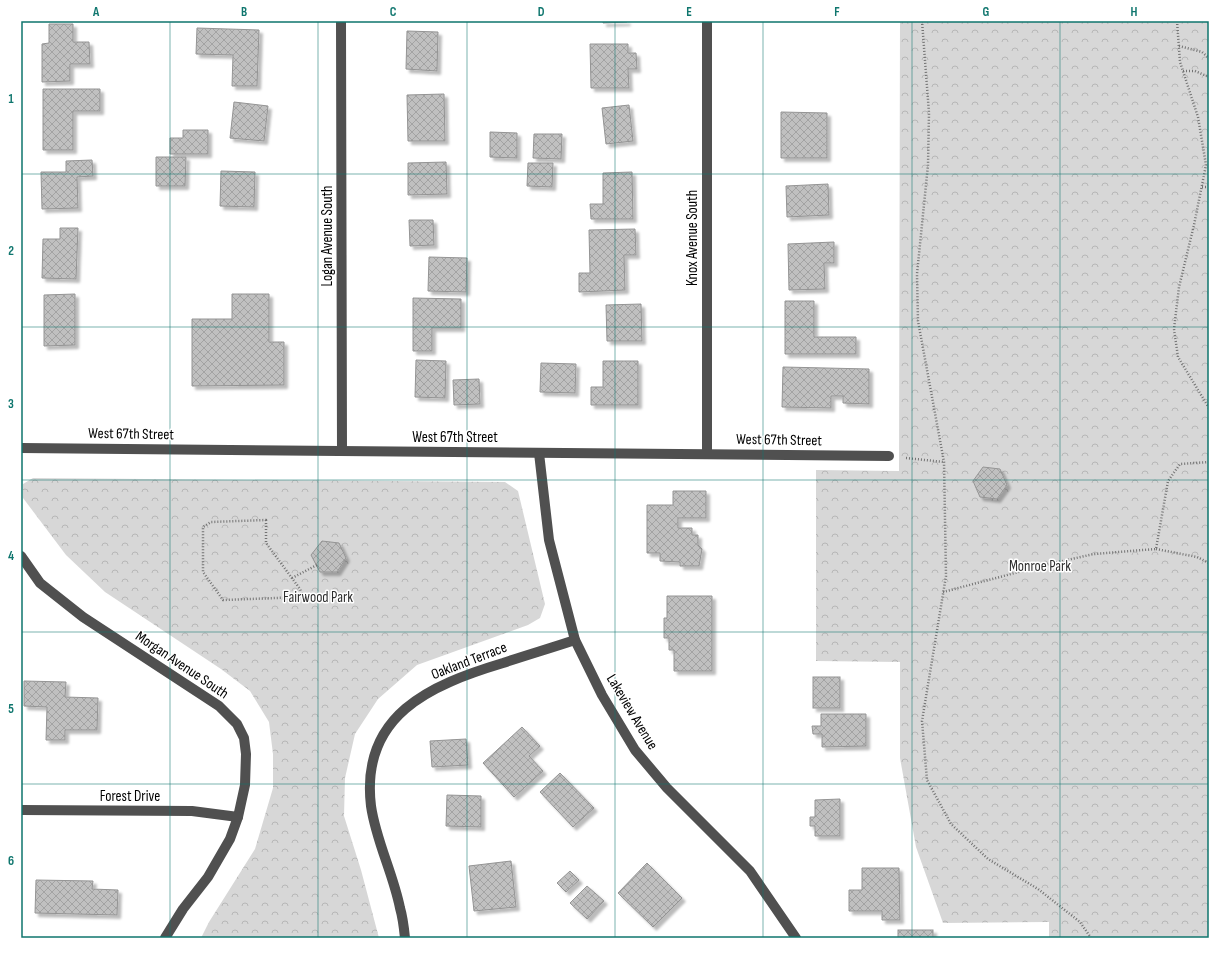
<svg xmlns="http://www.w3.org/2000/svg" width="1230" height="959" font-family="'Sofia Sans Condensed',sans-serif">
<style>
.forest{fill:url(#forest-crowns)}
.building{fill:url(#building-cross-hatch);stroke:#949494;filter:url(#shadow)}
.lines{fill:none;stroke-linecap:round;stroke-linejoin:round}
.path{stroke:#727272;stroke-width:2.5;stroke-dasharray:1 2;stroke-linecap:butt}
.minor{stroke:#505050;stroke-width:10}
.grid{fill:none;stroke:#0f766e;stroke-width:1;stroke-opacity:0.55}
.labels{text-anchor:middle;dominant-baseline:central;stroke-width:3;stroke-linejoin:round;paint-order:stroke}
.street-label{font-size:15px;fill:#000;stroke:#fff}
.park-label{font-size:15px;fill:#2e2e2e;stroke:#fff}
.neatline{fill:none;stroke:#0f766e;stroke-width:1.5}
.grid-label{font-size:13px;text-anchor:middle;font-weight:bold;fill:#0f766e}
</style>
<defs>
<pattern id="forest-crowns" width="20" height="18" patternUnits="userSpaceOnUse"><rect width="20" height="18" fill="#d7d7d7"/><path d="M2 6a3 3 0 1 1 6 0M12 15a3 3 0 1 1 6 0" fill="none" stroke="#b7b7b7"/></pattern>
<pattern id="building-cross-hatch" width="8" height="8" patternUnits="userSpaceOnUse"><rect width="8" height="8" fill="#c0c0c0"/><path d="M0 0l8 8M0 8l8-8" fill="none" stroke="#a3a3a3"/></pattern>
<filter id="shadow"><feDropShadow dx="3.5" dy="3.5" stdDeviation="1" flood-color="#0004"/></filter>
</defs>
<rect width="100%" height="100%" fill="#fff"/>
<g class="forest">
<path d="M900,21H1209V938H1049V922L943,923L916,847L900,758V662L816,661V470L899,471Z"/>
<path d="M33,478L505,482L518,491L545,604L540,618L528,625L417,665L378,699L355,734L345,778L344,816L361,870L379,938H201L209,922L255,849L273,788V754L269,722L250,691L221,669L105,592L66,555L23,498V484Z"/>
</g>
<g class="building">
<path d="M603,21H627V22L603,23Z"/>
<path d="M49,24H73V42H89L90,64H70V81L42,82V44L49,43Z"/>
<path d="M197,28L259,30L257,86H232L233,55L196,54Z"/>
<path d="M407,31L438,32L437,71L406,69Z"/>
<path d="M590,44H628V53H636L637,69H628L629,88H591Z"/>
<path d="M43,89H100V111H73V150H43Z"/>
<path d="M444,94L445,141H408L407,95Z"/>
<path d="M234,102L268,106L264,141L230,138Z"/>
<path d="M629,105L633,141L606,144L602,108Z"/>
<path d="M781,112L827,113V158H781Z"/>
<path d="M183,130H208V154H170V138H183Z"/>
<path d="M490,132L517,133V158L490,157Z"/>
<path d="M534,134H562L561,159L533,158Z"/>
<path d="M156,157H186L185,186H156Z"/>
<path d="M92,160L93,176L77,177L78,208L42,209L41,172H66V161Z"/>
<path d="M446,162L447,194L408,195V163Z"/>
<path d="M528,163H553L552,187L527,186Z"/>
<path d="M221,171L255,172L254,207L220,206Z"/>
<path d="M632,172L633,219H591L590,204H603V173Z"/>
<path d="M828,184L829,215L787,217L786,186Z"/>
<path d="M409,220H433L434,245L410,246Z"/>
<path d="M60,228H78L76,279L42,278L43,239H60Z"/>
<path d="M635,229L636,255H624L625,290L579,292V273H590L589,230Z"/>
<path d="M834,242V263H824L825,289L789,290L788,244Z"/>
<path d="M429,257L467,258L466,292L428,291Z"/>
<path d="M75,294V345L44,346V295Z"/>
<path d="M232,294H269V342H284V385L192,386V319H232Z"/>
<path d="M413,298L461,299V328H432V351H413Z"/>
<path d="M785,301H814V337H856V354H785Z"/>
<path d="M641,304L642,341H607L606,305Z"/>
<path d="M416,360L446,361L445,398L415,397Z"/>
<path d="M603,361H638V405H591V387H603Z"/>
<path d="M541,363L576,364L575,393L540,392Z"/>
<path d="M783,367L869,369V404L843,403V396H831V408L782,407Z"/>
<path d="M479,379L480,404L454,405L453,380Z"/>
<path d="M983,467L1000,469L1007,485L997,499L980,497L973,481Z"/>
<path d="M673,491H706V518H678V528H692V535H698V545L702,549L699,566H680V562L660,561V553H647V505H673Z"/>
<path d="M322,541L339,543L346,558L337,572H320L311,555Z"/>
<path d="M667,596H712V671H674V650H669V638H664V618H667Z"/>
<rect x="813" y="677" width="27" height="31"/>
<path d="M24,681L66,682L65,697L98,698L97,730H65V740H46L47,707L24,706Z"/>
<path d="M821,714H866V746L822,747V734H813L812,726H821Z"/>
<path d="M522,727L540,746L529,756L543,771L514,797L483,763Z"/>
<path d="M466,739L468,765L432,767L430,741Z"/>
<path d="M560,773L594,808L573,827L540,792Z"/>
<path d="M447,795L481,796V827L446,826Z"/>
<path d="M840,799V836H815V826H810V817H815V800Z"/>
<path d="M511,861L516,907L474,911L469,866Z"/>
<path d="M647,863L682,898L653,927L618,893Z"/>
<path d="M862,868H899L900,920H882V911H849V890H862Z"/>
<path d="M570,871L579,880L566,892L557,883Z"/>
<path d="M36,880L93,881L92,889L118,890L117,915L35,913Z"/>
<path d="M587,886L604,901L587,919L570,903Z"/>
<rect x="898" y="930" width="35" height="8"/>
</g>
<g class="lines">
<g class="path">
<path d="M922,21L929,113L928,165L917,274L918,321L944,462L946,576L922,721L927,780L951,824L988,859L1038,889L1080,922L1091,938"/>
<path d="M1177,21L1180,62L1198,117L1206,165L1194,225L1179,287L1174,329L1178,357L1209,408"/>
<path d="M1179,46L1202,52L1209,58"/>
<path d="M1183,71H1195L1209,77"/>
<path d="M1202,187H1209"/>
<path d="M906,458L944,462"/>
<path d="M266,520V543L300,589L303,597L223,600L203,572V527L211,522Z"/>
<path d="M1156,549L1197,557L1209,563"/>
<path d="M292,578L317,565"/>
<path d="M943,592L1049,564L1094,554L1156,549L1168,481L1180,464L1209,462"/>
</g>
<g class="minor">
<path d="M341,21L342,451"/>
<path d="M707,21V454"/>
<path d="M21,448L889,456"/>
<path d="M539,453L549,540L575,640L602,695L635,750L667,788L750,871L796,938"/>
<path d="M21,556L40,583L83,617L219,706L237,724L244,738L246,754L245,785L238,817L230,839L208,877L183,909L165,938"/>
<path d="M21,810L192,811L238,817"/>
<path d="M405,938C404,928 403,918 400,908C393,873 376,841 371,806C360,715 430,685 503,663C527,655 551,648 575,640"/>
</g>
</g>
<path class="grid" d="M170,21V938M318,21V938M467,21V938M615,21V938M763,21V938M912,21V938M1060,21V938M21,174H1209M21,327H1209M21,480H1209M21,632H1209M21,784H1209"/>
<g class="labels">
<g class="street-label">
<text transform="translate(327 236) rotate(-90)">Logan Avenue South</text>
<text transform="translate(692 238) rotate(-90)">Knox Avenue South</text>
<text transform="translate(131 434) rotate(1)">West 67th Street</text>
<text x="455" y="437">West 67th Street</text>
<text transform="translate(779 440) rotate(1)">West 67th Street</text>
<text transform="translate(469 661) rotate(-21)">Oakland Terrace</text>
<text transform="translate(182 665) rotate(34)">Morgan Avenue South</text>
<text transform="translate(632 712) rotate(59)">Lakeview Avenue</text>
<text x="130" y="796">Forest Drive</text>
</g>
<g class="park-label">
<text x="1040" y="566">Monroe Park</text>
<text x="318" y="597">Fairwood Park</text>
</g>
</g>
<rect width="1230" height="959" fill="none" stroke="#ffffff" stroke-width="44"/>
<rect x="22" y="22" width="1186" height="915" class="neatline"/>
<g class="grid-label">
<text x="96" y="16">A</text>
<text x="244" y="16">B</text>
<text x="393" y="16">C</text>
<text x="541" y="16">D</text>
<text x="689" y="16">E</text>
<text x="837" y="16">F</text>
<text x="986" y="16">G</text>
<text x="1134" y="16">H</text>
<text x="11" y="103">1</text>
<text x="11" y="255">2</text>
<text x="11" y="408">3</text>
<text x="11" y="560">4</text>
<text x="11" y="713">5</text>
<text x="11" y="865">6</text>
</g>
</svg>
